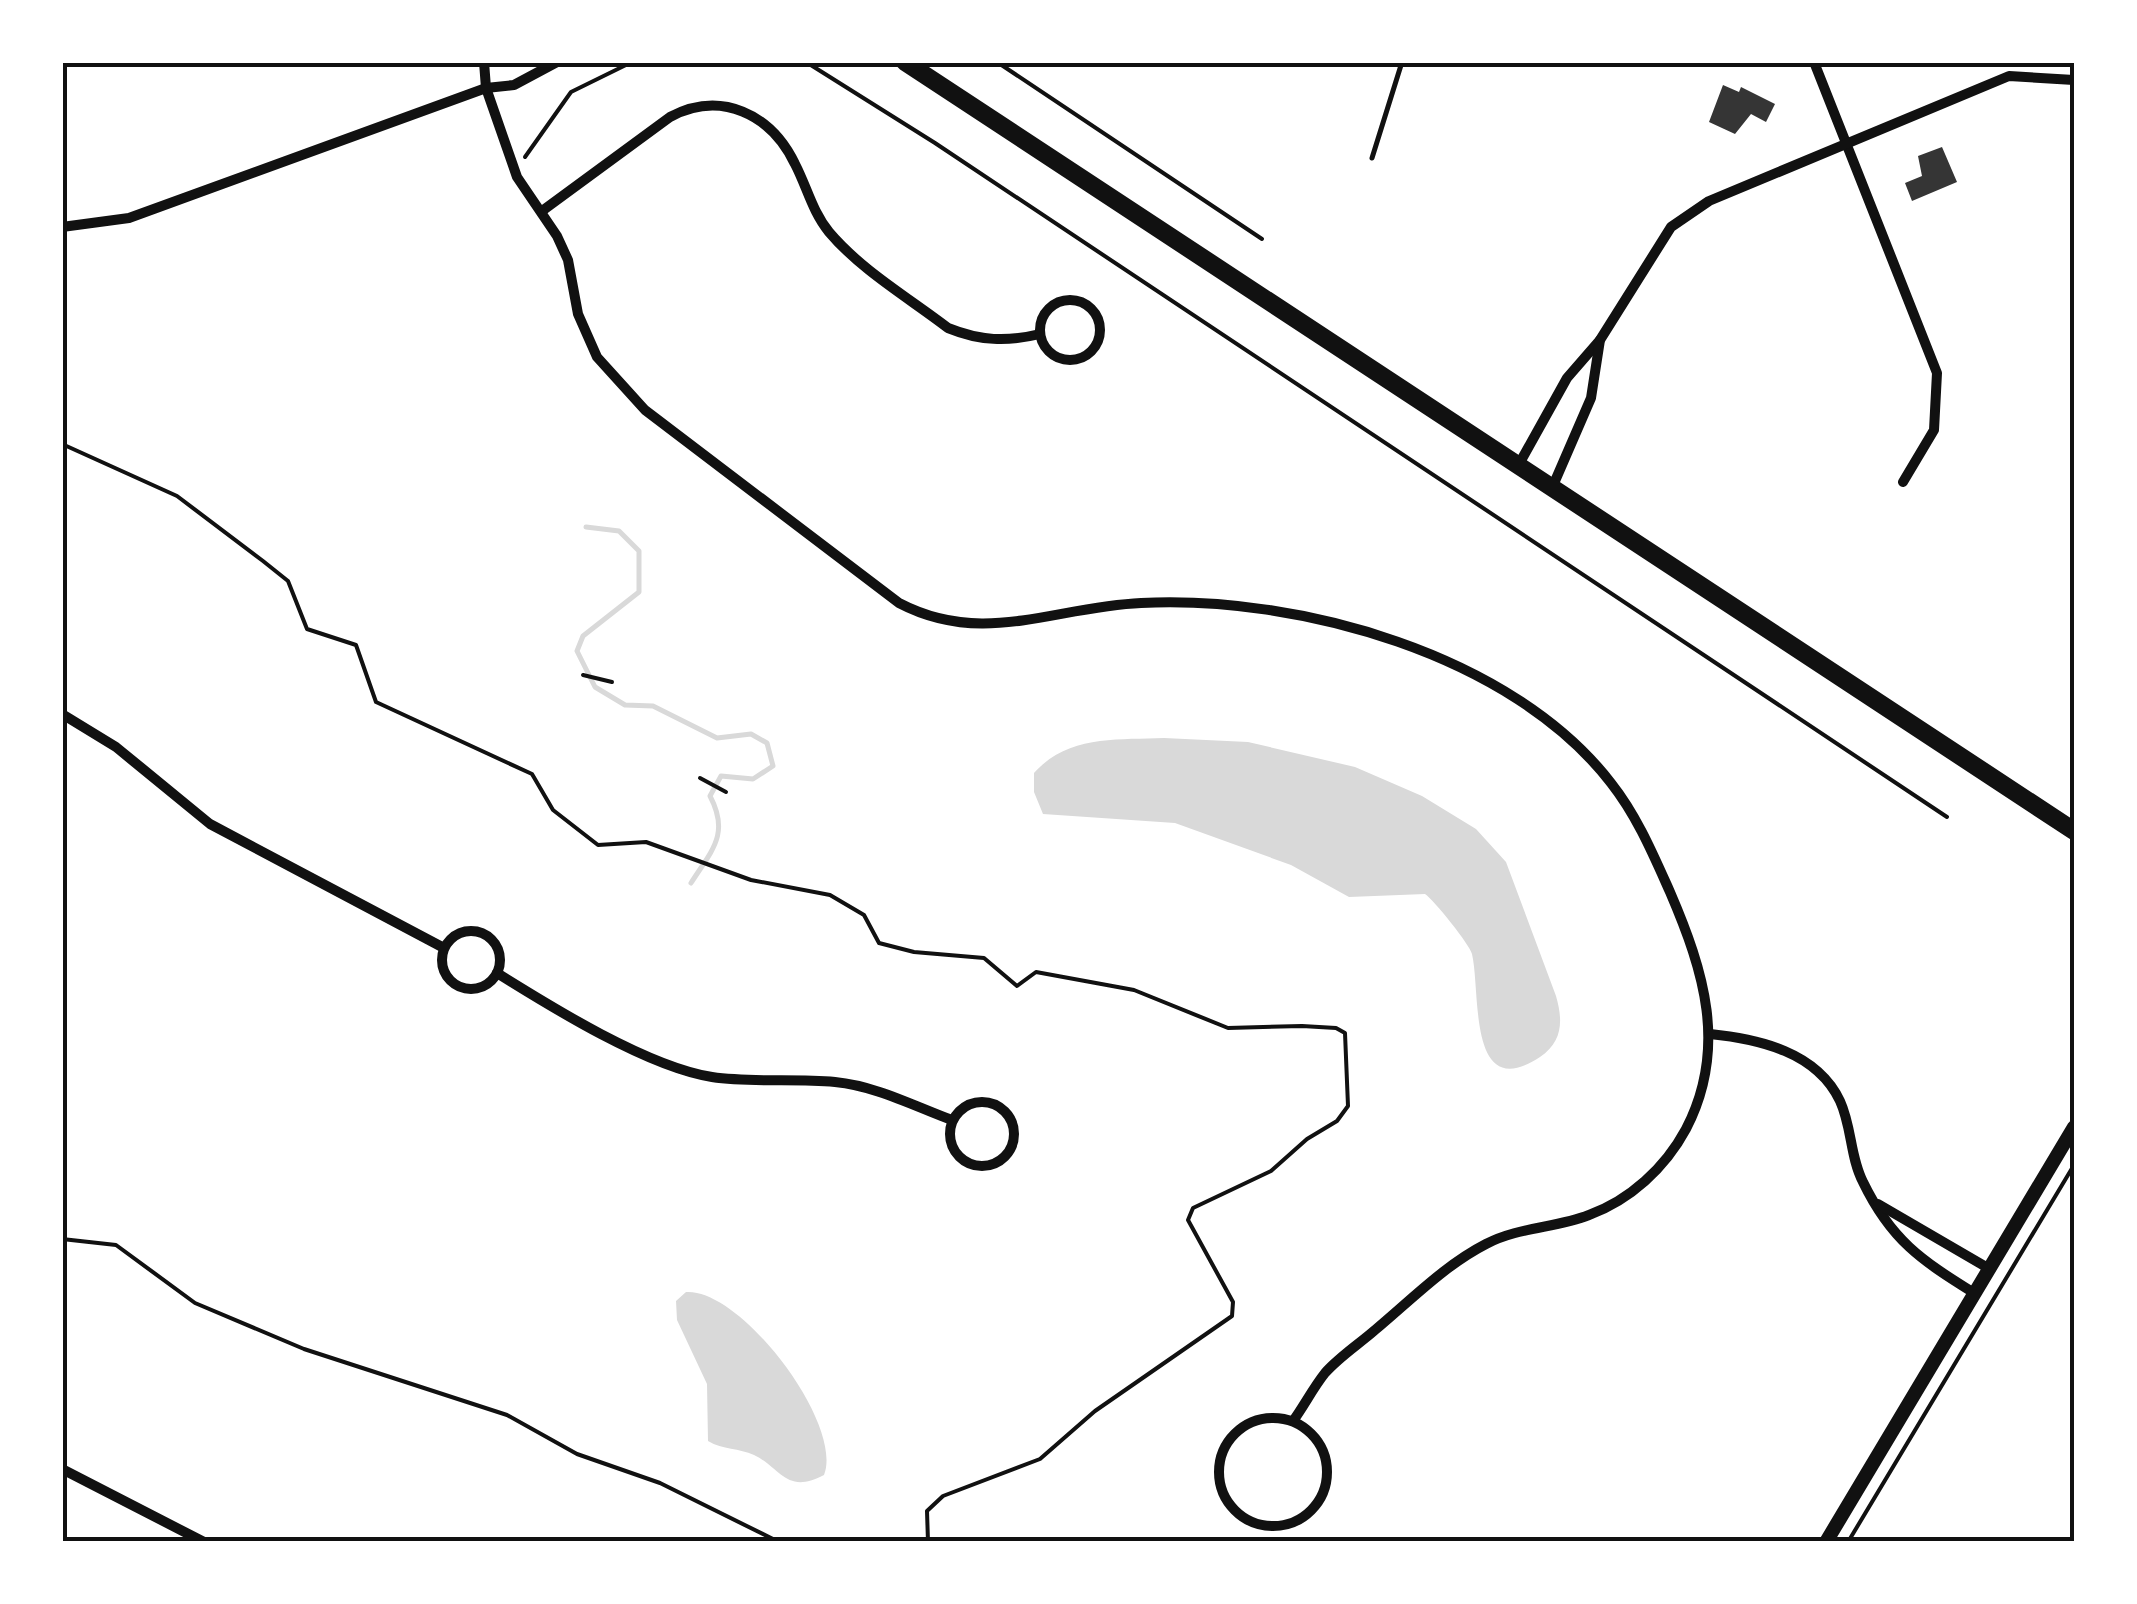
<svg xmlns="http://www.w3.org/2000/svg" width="2137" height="1604" font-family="'Alegreya Sans',sans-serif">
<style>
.water{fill:#d9d9d9}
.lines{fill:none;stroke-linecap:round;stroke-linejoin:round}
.stream{stroke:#d9d9d9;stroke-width:5}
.building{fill:#353535}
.path{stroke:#111;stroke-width:4}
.service{stroke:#111;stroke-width:5}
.minor{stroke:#111;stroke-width:10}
.tertiary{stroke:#111;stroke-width:14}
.primary{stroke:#111;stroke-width:18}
.neatline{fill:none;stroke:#111;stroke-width:4}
</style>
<rect width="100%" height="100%" fill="#fff"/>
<g class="water">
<path d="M1164,738L1248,742L1355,767L1422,796L1476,829L1506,862L1556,996C1563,1020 1563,1042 1540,1057C1467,1105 1481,992 1472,954C1470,945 1434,900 1425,894L1349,897L1291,865L1175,823L1043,814L1034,792V773C1068,735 1117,740 1164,738Z"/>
<path d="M686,1292C741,1288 844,1424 824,1475C786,1495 781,1468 754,1455C739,1448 723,1450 708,1441L707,1384L677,1320L676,1301Z"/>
</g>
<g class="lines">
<path class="stream" d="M586,527L619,531L639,551V592L583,636L577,651L595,687L625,705L653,706L717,738L751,734L767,743L773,766L753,779L721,776L710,796C730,834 712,850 691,883"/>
</g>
<g class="building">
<path d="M1723,85L1739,92L1741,87L1775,104L1766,122L1751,114L1735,134L1709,122Z"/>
<path d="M1942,147L1957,182L1912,201L1905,183L1922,176L1918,156Z"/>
</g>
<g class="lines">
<g class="path">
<path d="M806,62L935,143L1947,817"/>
<path d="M997,62L1262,239"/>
<path d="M525,157L571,92L632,62"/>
<path d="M62,444L177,496L263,561L288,581L307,629L356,645L376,702L532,774L553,810L598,845L646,842L751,880L830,895L864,915L879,943L914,952L984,958L1017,986L1036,972L1134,990L1228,1028L1302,1026L1336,1028L1345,1033L1348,1106L1337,1121L1307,1139L1271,1171L1193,1208L1188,1220L1233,1302L1232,1316L1095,1411L1040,1459L943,1496L927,1511L928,1542"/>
<path d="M583,675L612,682"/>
<path d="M700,778L726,792"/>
<path d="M62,1239L116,1245L195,1303L304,1349L507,1415L577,1454L660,1483L779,1542"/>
<path d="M1848,1542L2074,1165"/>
</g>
<path class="service" d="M1372,158L1402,62"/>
<g class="minor">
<path d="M484,62L486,88L517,177L557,236L568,260L578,314L597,357L645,410L899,603C983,647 1053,607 1141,603C1297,595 1512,654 1611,783C1637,816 1653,854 1670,892C1704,971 1728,1048 1686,1129C1665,1168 1630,1200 1589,1215C1556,1228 1518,1227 1486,1244C1445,1265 1411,1300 1375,1330C1359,1344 1339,1357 1325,1373C1313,1388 1304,1406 1293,1421"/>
<path d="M1814,62L1937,373L1934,430L1903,482"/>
<path d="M542,211L670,117C721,90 771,114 795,164C807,187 812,211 829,232C861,270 909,298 948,328C980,341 1007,342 1040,334"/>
<path d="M62,227L129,218L486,88L514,85L557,62"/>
<circle cx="1070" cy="330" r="30"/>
<path d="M1518,466L1567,378L1600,340"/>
<path d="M1552,488L1591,398L1600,340L1671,227L1709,201L2009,76L2074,80"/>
<path d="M62,714L116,747L210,824L444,948"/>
<circle cx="471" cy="960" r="29"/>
<path d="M497,973C553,1008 648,1067 712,1077C752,1083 794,1078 835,1082C876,1086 914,1106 952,1120"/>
<path d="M1710,1034C1759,1039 1817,1052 1840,1101C1852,1127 1850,1157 1863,1182C1891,1240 1921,1260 1974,1293"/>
<circle cx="982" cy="1134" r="32"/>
<path d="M1878,1204L1988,1268"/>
<circle cx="1273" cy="1472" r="54"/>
<path d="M62,1469L204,1542"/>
</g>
<path class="tertiary" d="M1826,1542L2074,1127"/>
<path class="primary" d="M905,62L2074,831"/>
</g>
<rect width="2137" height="1604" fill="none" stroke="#ffffff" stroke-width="130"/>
<rect x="65" y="65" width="2007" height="1474" class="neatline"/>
</svg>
